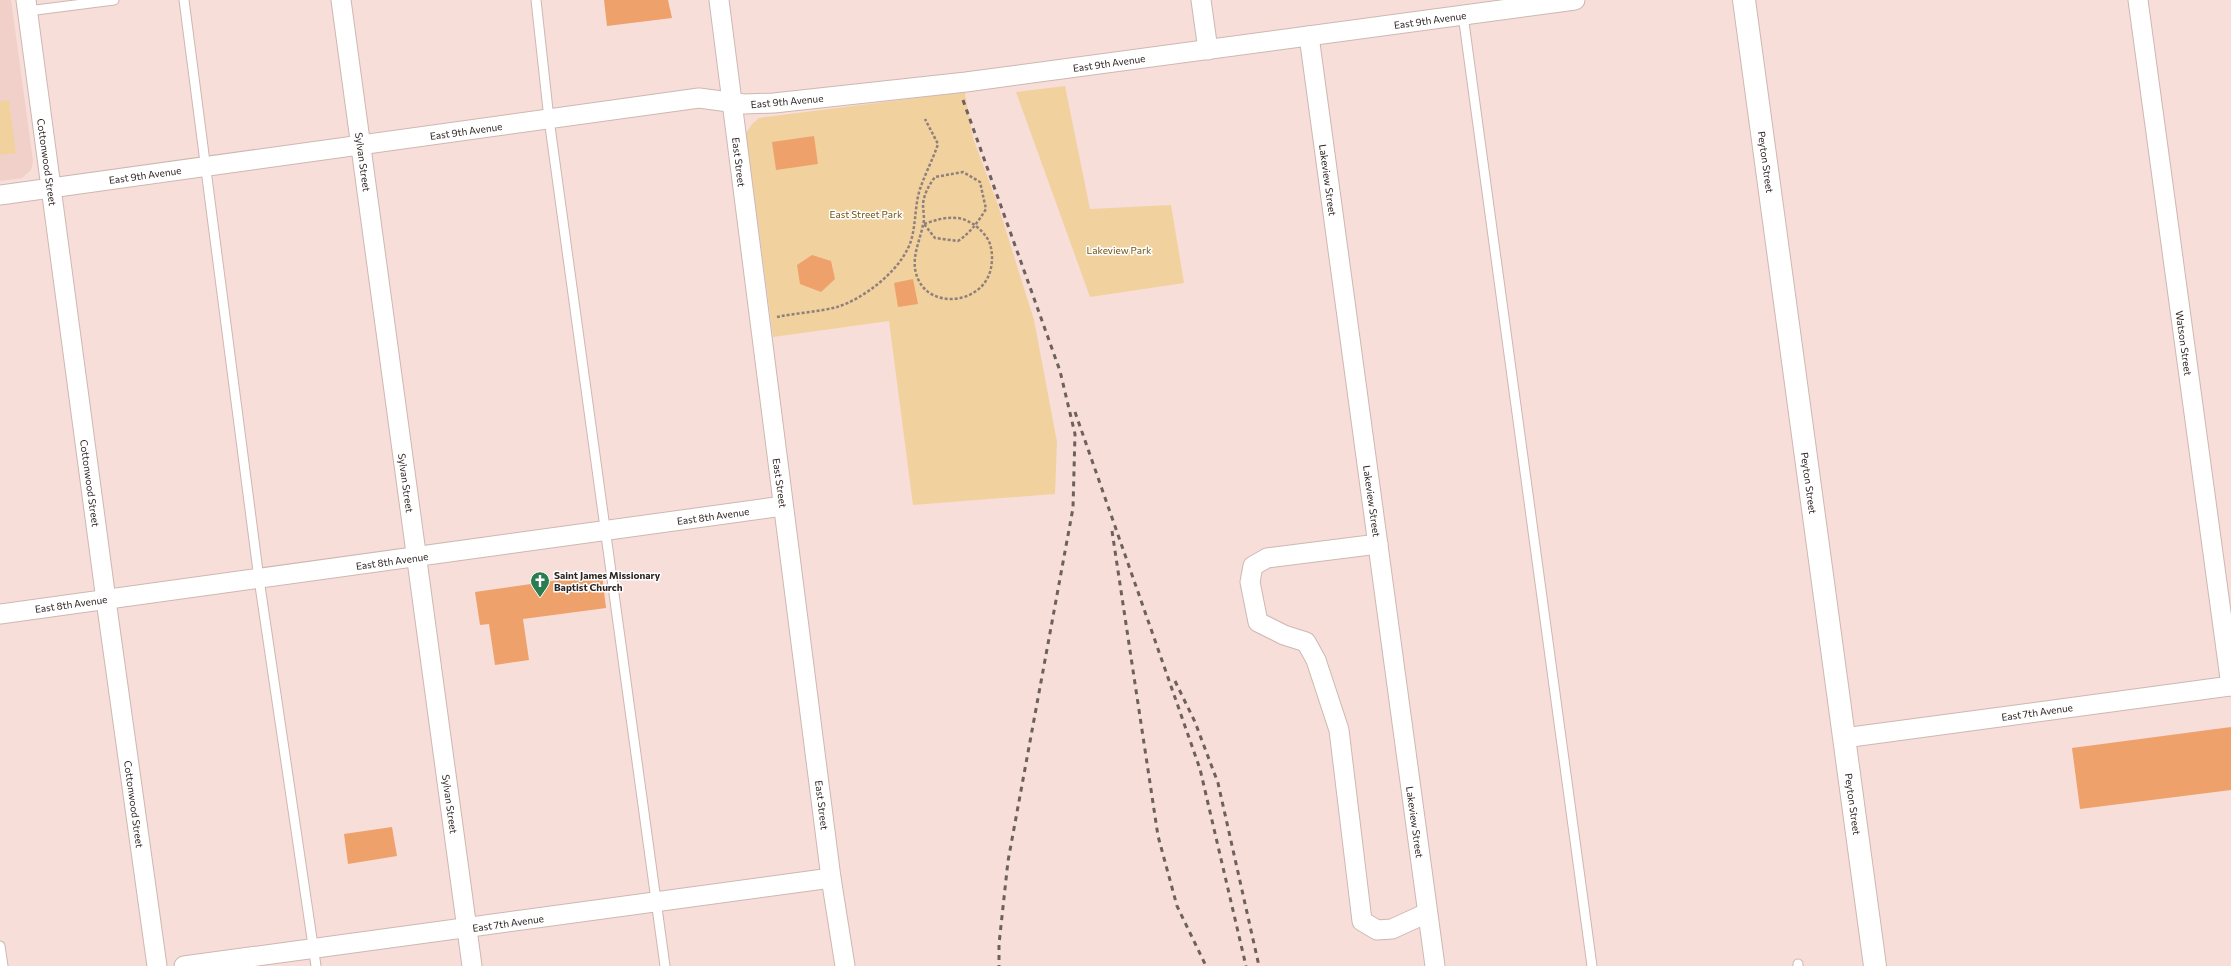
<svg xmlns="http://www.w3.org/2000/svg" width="2231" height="966" font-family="Commissioner,sans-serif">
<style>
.built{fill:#f1d0ca}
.green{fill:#f1d29e}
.building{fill:#eea16a}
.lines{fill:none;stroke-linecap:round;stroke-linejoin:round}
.service-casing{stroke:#ceb7b2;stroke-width:11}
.minor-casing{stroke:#ceb7b2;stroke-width:21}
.tertiary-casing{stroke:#ceb7b2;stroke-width:24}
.path{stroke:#907f7c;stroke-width:2.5;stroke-dasharray:3 2;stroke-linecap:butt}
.service{stroke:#fff;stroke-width:9}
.minor{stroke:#fff;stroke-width:19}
.tertiary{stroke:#fff;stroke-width:22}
.rail{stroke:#6e605d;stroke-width:3;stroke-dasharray:5 5;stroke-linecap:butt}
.labels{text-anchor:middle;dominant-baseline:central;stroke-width:3;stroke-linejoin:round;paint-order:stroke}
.street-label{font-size:10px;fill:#2d2423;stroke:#fff}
.park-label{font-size:10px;fill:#715210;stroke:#fff}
.poi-label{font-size:10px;font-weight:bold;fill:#2d2423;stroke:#fff;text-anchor:start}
</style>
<rect width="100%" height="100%" fill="#f7ded9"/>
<path class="built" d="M0,0H11L33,161L31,170L22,178L0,181Z"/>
<g class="green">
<path d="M1065,86L1090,209L1171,205L1184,283L1090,297L1016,92Z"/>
<path d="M955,93H965L973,138L998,205L1034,320L1057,442L1055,494L913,505L889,321L773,337L746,133L752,124L759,118Z"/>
<path d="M9,100L16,153L0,155V101Z"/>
</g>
<g class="building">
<path d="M604,0H668L672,18L607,26Z"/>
<path d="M814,136L818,164L776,170L772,142Z"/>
<path d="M812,255L831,261L835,279L821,292L800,284L797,265Z"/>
<path d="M913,279L918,304L898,307L894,283Z"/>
<path d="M602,574L606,608L523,619L529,660L495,665L489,624L480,625L475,592Z"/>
<path d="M2231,727V790L2080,809L2072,748Z"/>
<path d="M392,827L397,856L348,864L344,834Z"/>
</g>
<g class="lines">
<g class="service-casing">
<g id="service">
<path d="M184,0L259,579L316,966"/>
<path d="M536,0L549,119L665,966"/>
<path d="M28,11L114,0"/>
<path d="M1463,15L1592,966"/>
<path d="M0,946L3,966"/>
<path d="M1798,964V966"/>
</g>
</g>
<g class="minor-casing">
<g id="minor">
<path d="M26,0L106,600L157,966"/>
<path d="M341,0L472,966"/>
<path d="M719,0L831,878L845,966"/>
<path d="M1201,0L1208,50"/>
<path d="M2138,0L2231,686"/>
<path d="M1309,36L1435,966"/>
<path d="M0,195L699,98L744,104L774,103L966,82L1575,0"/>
<path d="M1378,544L1267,558L1253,566L1250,582L1258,622L1284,635L1306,642L1316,660L1339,730L1362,921L1377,930L1392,929L1427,913"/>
<path d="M0,614L783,506"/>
<path d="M1844,738L2231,686"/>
<path d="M184,966L831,878"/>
</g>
</g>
<g class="tertiary-casing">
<path id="tertiary" d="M1744,0L1875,966"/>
</g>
<g class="path">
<path d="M924,224C935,220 945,217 956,218C970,218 989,234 991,248C993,257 992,269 988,277C976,303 933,308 919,281C909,262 919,244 923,225C925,219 923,211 923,204C924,194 929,185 935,177L963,172L980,182L986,209C978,222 971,232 958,241L935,238L924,224"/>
<path d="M777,317C796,313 818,312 837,307C866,298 905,267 912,237C916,221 915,204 920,189C925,174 933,159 938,144L925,119"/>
</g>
<use href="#service" class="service"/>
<use href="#minor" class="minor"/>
<use href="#tertiary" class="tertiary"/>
<g class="rail">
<path d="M963,100L1060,371L1075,434L1073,508L1008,861L999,944V966"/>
<path d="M1075,412L1200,769L1246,966"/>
<path d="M1112,531L1158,836L1177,906L1206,966"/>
<path d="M1175,681L1195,722L1218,783L1259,966"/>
</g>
</g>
<defs>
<g id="church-pin" transform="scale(1)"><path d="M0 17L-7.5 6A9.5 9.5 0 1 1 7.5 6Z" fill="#297d4f" stroke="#fff"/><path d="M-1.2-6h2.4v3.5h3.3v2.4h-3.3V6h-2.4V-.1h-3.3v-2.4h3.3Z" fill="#fff"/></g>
</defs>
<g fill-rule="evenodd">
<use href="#church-pin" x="540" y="581"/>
</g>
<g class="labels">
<g class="street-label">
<text transform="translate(1430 20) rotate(-8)">East 9th Avenue</text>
<text transform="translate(1109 63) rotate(-8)">East 9th Avenue</text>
<text transform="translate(787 101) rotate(-5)">East 9th Avenue</text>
<text transform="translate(466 131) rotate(-8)">East 9th Avenue</text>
<text transform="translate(47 162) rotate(82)">Cottonwood Street</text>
<text transform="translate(363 162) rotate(82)">Sylvan Street</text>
<text transform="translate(739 162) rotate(83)">East Street</text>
<text transform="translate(1766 162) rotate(82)">Peyton Street</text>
<text transform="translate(145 175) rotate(-8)">East 9th Avenue</text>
<text transform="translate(1328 180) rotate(82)">Lakeview Street</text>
<text transform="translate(2184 343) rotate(82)">Watson Street</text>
<text transform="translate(90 483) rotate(82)">Cottonwood Street</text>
<text transform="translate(406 483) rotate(82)">Sylvan Street</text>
<text transform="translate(780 483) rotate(82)">East Street</text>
<text transform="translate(1809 483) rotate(82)">Peyton Street</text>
<text transform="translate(1372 501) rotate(82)">Lakeview Street</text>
<text transform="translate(713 516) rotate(-8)">East 8th Avenue</text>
<text transform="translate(392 561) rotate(-8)">East 8th Avenue</text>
<text transform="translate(71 604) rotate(-8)">East 8th Avenue</text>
<text transform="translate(2037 712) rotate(-8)">East 7th Avenue</text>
<text transform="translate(134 804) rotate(82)">Cottonwood Street</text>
<text transform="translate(450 804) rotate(82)">Sylvan Street</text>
<text transform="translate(1853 804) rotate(82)">Peyton Street</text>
<text transform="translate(822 805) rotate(83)">East Street</text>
<text transform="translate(1415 822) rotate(82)">Lakeview Street</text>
<text transform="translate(508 923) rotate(-8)">East 7th Avenue</text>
</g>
<g class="park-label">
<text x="866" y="214">East Street Park</text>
<text x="1119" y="250">Lakeview Park</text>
</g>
<g class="poi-label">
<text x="554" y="575">Saint James Missionary<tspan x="554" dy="12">Baptist Church</tspan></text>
</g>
</g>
</svg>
